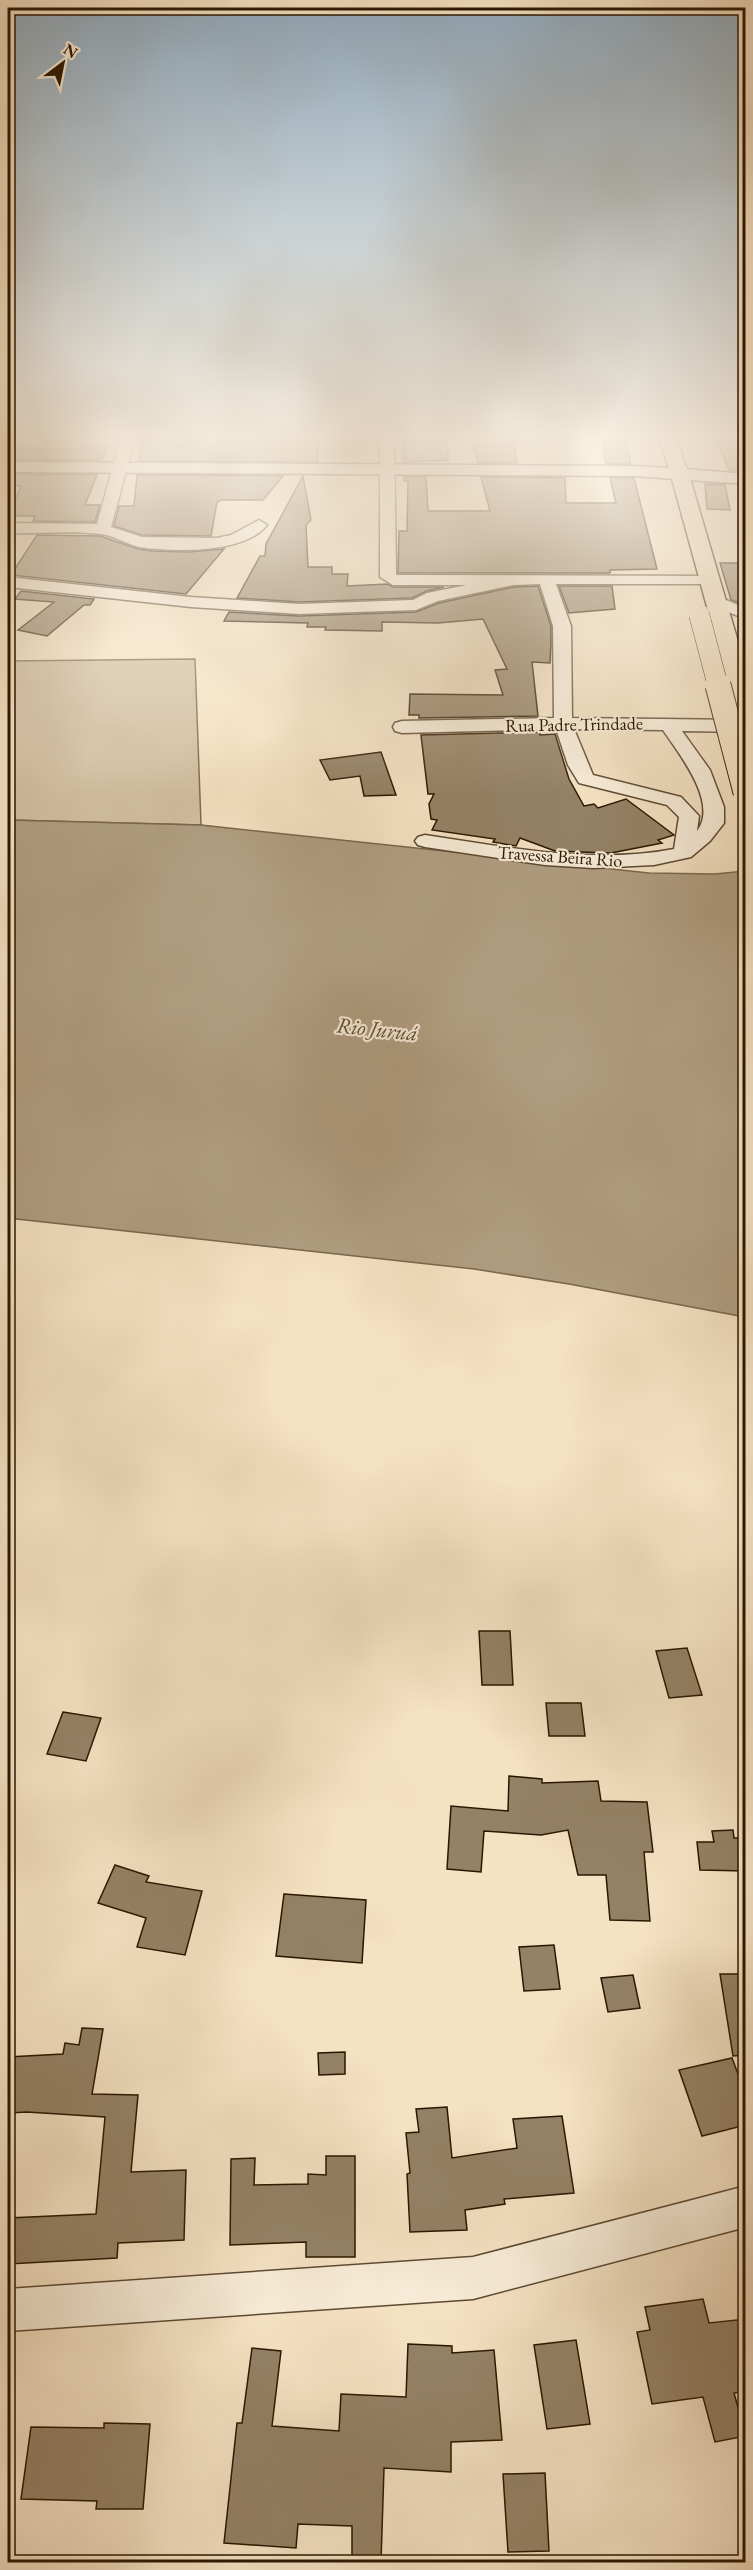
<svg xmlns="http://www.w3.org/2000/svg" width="753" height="2570" font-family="'EB Garamond',serif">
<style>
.green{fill:#d2bfa2;stroke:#7e6b52;stroke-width:1.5}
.water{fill:#b09d81;stroke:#7a674e;stroke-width:1.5}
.building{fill:#948166;stroke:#2a1701;stroke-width:1.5}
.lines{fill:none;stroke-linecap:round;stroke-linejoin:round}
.street-casing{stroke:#5d4a32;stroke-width:3}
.secondary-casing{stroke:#2a1701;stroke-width:3}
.primary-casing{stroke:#2a1701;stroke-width:3}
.street{fill:#f8ecd8;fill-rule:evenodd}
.secondary{fill:#f8ecd8;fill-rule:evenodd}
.primary{fill:#f5e2c3;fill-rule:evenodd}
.primary-bridge-far1-casing{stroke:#2a1701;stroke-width:21;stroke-linecap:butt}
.primary-bridge-casing{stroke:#2a1701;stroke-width:27;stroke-linecap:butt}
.primary-bridge-far1{stroke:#f5e2c3;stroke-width:20}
.primary-bridge{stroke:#f5e2c3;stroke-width:25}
.labels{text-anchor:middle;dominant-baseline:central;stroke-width:4.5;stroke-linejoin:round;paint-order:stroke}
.far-street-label{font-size:18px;fill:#2a1701;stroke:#f8ecd8}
.water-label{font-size:22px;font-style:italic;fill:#604d34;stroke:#f8ecd8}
</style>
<rect width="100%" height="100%" fill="#f5e2c3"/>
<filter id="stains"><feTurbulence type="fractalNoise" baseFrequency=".00333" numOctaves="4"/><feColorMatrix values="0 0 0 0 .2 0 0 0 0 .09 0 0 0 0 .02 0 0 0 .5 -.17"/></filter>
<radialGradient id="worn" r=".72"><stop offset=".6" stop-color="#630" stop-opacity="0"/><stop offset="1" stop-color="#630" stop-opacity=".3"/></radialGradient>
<path class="green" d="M195,659L201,825L8,820V661Z"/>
<path class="water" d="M8,820L201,825L649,873L715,874L745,871V1317L569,1284L474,1269L8,1218Z"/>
<g class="building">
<path d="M142,434H274V438L318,440V462L139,461Z"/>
<path d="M403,434H447L448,460L404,462Z"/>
<path d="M601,434H625L631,464H606Z"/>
<path d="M714,434H746V472L729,470Z"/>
<path d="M491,436L513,437L517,463H478L473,445H492Z"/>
<path d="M83,444L108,445L102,460H8V448L81,449Z"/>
<path d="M8,474L97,475L85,505H100L95,522L33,521L35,516H8L21,486L8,485Z"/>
<path d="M137,475L283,476L263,500H221L217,502L211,536L142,535L114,526L119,506H134Z"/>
<path d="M303,476L311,520L306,525L308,567H332V574H348L347,586L388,584L393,587H444L427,591L412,598L299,602L237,598L260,556H265L266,544Z"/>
<path d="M404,477H426L428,511H490L481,477L565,478L566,503H616L610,478H634L657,569L610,570V573H398L399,531H407L408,481H404Z"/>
<path d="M705,484L725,485L730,510L707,509Z"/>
<path d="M37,535L100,536L138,549L153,551L189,552L224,549L186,594L11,575Z"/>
<path d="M720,563H746V605L731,600Z"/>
<path d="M538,586L551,626V643L550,663L532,662L538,716L419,718V715H409L410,694L503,695L495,670L507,669L483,619L438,623L382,622V631L325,630L326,627H307L308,623L224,621L229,612L299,616L416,612L439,603L514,587Z"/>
<path d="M559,586H612L615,609L569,613Z"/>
<path d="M21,591L94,599L90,605H84L47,636L18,630L54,602L15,599Z"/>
<path d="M540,732V735L555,734L569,779L584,806L594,804L598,808L626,799L674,835L658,840L662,843L611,853L580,852L555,851L520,838L516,846L493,842L495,839L432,830L437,820L431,819L429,804L434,794H428L421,735Z"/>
<path d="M381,752L396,795L364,796L360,776L330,780L320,760Z"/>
<path d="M479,1631H510L513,1685H482Z"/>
<path d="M687,1648L702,1695L669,1698L656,1651Z"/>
<path d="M546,1703H581L585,1736H549Z"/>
<path d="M63,1712L101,1718L86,1761L47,1754Z"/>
<path d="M509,1776L542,1779V1783L598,1781L601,1801L647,1802L653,1852H644L650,1921L610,1920L606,1875H578L568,1830L541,1835L484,1831L481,1872L447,1869L451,1806L508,1811Z"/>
<path d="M733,1830L734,1838H746V1871L700,1870L697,1842H714L712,1831Z"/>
<path d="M115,1865L149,1876L146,1882L202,1891L185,1955L137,1947L146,1918L98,1903Z"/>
<path d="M284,1894L366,1900L362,1963L276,1956Z"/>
<path d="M554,1945L560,1989L524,1991L519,1947Z"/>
<path d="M720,1974H746V2055L733,2056Z"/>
<path d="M633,1975L640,2008L608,2012L601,1978Z"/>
<path d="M82,2028L103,2029L92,2094L138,2095L131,2172L186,2170L184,2240L118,2243L117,2258L8,2264V2218L96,2214L105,2117L27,2112L8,2113V2057L63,2054L65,2043L79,2045Z"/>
<path d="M345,2052V2074L319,2075L318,2053Z"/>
<path d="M732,2058L746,2095V2125L702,2136L679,2070Z"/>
<path d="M447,2107L452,2158L517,2148L513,2119L562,2116L574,2193L504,2199L505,2204L465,2210L467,2230L410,2232L407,2174L410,2173L406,2133L419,2132L416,2109Z"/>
<path d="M326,2156H355V2257H306V2242L230,2245L231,2159L255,2158L254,2185L308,2184V2174L326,2175Z"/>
<path d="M703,2299L709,2323L746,2319V2391L734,2393L746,2436L715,2442L703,2397L652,2404L637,2332L650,2330L645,2307Z"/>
<path d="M576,2340L590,2424L547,2429L534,2345Z"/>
<path d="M408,2344L452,2346V2353L494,2350L502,2440L451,2442V2472L384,2468L381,2562H352V2526L298,2524L296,2548L224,2543L237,2423H242L252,2348L281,2351L272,2426L339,2431L341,2394L406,2397Z"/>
<path d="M104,2423L150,2424L143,2509H96L97,2501L21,2499L31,2427L104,2428Z"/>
<path d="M545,2473L549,2551L508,2552L503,2474Z"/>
</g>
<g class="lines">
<g class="street-casing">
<g id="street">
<path d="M122,434H136L111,527L142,537L217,538L231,535L259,520L267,525C244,554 173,552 139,547C126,544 113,535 100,534C70,530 38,534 8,533V523L97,524Z"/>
<path d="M380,434H394L396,575L715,576L717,579L709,584H556L571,626L572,718L746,720V732L682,731L710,770L724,807V823L710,841L691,857L654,865L593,868L545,865L425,847L418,845L415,841L418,837L425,835C507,847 591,865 674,849L679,817L667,805L579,783L568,765L556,729L402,733L395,731L393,727L395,723L402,721L554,718L553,626L540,584L514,585L438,601L416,610L299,614L191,607L8,587V577L191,597L299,604L413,600L427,593L467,585H393L380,577ZM574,729L663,730C679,754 719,803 697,831L699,816L681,797L593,775Z"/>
<path d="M716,596L746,608V619L710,605L708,601Z"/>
<path d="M746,2186V2227L473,2299L8,2331V2289L473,2257Z"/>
</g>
</g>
<g class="secondary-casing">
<path id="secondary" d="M658,434H676L686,469L746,474V484L634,476L8,472V462L634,466L669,468Z"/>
</g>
<g class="primary-casing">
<path id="primary" d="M678,463L684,464L687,468L746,669V716L738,714L735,709L669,468L672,464Z"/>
</g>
<use href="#street" class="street"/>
<use href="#secondary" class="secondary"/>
<use href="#primary" class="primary"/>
<g class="primary-bridge-far1-casing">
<path id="primary-bridge-far1" d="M699,614L718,686"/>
</g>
<g class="primary-bridge-casing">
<path id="primary-bridge" d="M718,685L746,792"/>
</g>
<use href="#primary-bridge-far1" class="primary-bridge-far1"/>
<use href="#primary-bridge" class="primary-bridge"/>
</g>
<linearGradient id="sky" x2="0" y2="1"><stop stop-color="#91abbf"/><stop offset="0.55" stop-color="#faf2e4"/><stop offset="1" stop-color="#faf2e4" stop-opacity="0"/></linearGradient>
<rect width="753" height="794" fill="url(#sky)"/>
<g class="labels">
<g class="far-street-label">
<text transform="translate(574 724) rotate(-1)">Rua Padre Trindade</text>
<text transform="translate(560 856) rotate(4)">Travessa Beira Rio</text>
</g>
<g class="water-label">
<text transform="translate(377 1029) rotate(6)">Rio Juruá</text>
</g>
</g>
<rect width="753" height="2570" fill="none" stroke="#f5e2c3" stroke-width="30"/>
<rect x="9" y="9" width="735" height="2552" fill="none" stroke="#2a1701" stroke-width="3"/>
<rect x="15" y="15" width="723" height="2540" fill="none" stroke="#2a1701" stroke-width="1.5"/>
<g transform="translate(63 63) rotate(32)" stroke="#f8ecd8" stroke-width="4.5" paint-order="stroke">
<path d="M0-4.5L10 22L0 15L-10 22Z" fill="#2a1701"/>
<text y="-9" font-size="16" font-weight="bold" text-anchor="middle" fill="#2a1701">N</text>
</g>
<rect width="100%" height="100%" filter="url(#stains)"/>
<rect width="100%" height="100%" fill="url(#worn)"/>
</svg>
